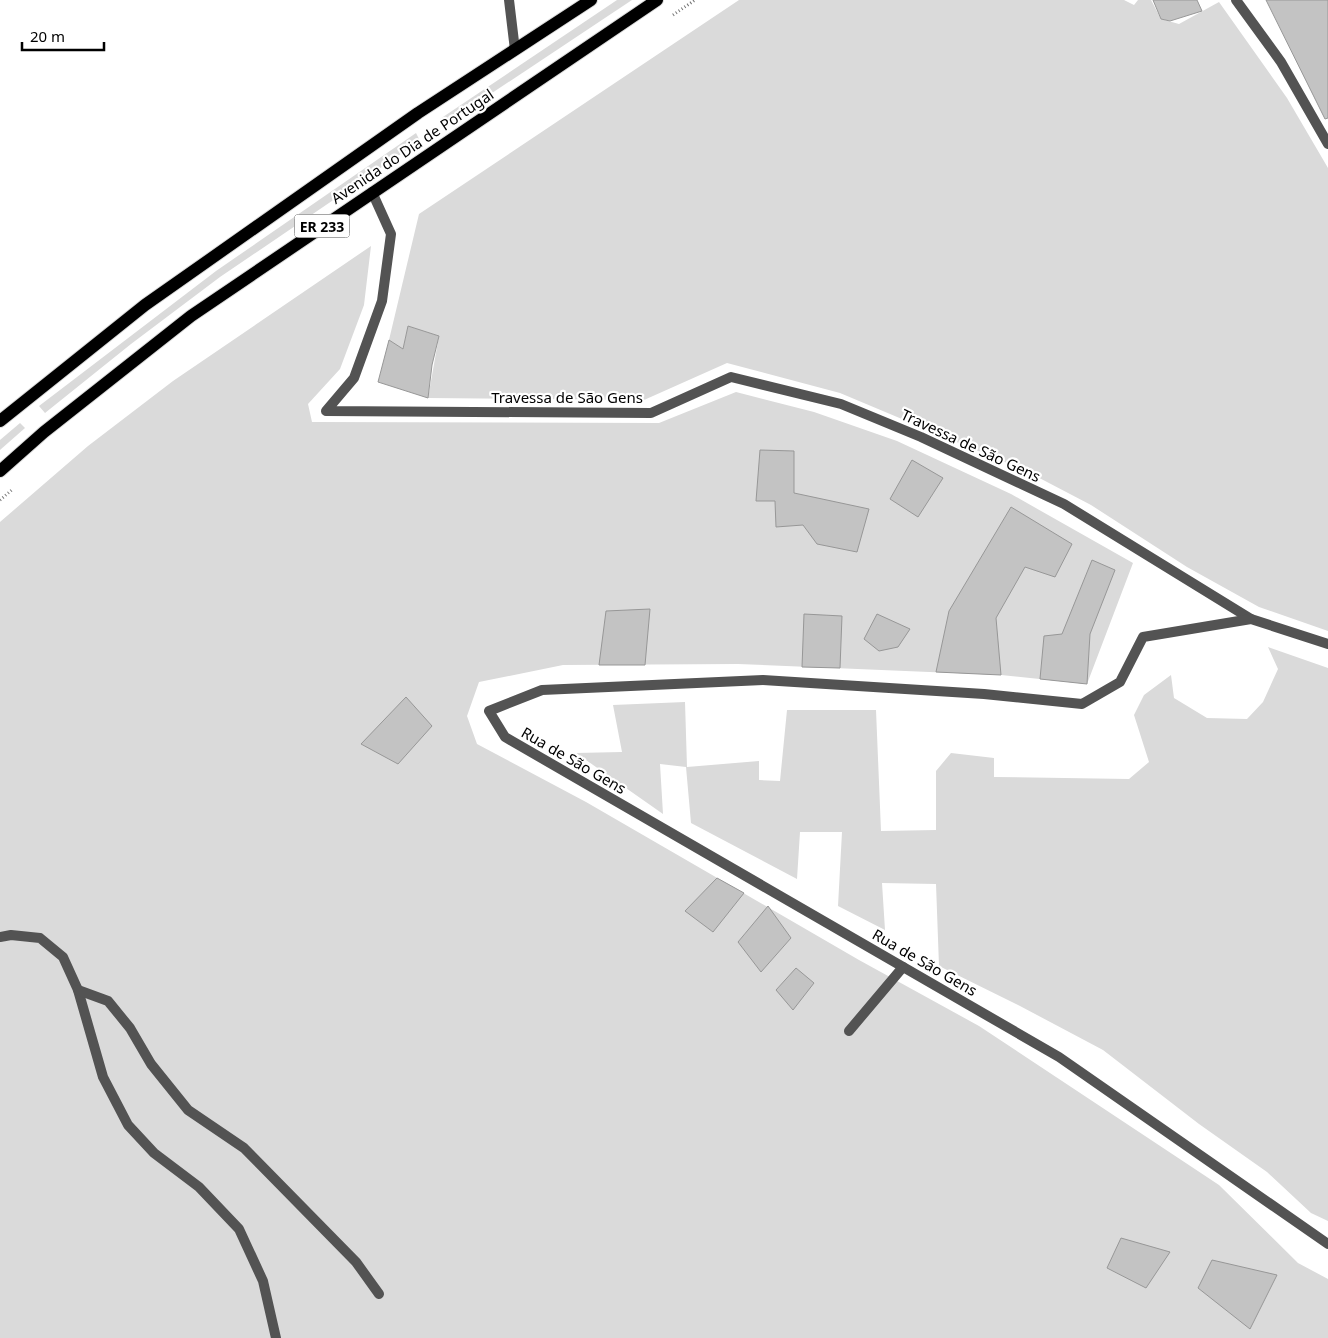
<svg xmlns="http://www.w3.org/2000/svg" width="1328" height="1338" font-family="'Noto Sans',sans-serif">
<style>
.green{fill:#dadada}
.building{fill:#c3c3c3;stroke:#979797}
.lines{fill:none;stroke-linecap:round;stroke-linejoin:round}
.primary-casing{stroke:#dbdbdb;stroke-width:14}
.path{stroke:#757575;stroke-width:3;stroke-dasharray:1 2.5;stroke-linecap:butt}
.lane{stroke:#535353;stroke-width:10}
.street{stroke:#535353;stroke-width:10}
.primary{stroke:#000;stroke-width:12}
.labels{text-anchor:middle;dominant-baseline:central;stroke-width:4.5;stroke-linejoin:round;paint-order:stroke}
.shield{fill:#fff;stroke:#4c4c4c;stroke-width:1}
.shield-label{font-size:14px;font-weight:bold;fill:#000}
.street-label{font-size:15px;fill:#000;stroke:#fff}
</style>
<rect width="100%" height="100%" fill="#fff"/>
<g class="green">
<path d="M617,0H632L444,125L440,119Z"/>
<path d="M739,0H1124L1134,5L1138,0H1151L1161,19L1179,24L1219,2L1287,98L1328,168V631L1259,607L1187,567L1091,505L1026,471L840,393L727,363L644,400L428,398L439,336L408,326L403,349L389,340L419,214Z"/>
<path d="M416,133L420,141L220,277L131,344L45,413L39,406L216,271Z"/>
<path d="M371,246L364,305L340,369L308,404L312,422L659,423L736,392L814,412L897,441L1011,494L1133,563L1087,684L1001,675L738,664L563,665L479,682L467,716L477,744L586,802L859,960L979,1026L1219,1185L1298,1263L1328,1279V1338H0V522L88,446L173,381Z"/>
<path d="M20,423L25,428L0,450V440Z"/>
<path d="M1268,647L1328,668V1221L1311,1213L1267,1172L1199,1124L1103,1050L1020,1006L939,966L936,884L882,883L885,930L838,906L842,832H800L797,879L691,823L686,767L660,764L663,814L576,753L622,752L613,705L685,702L687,767L759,761V780L780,781L787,710H876L881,831L936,830V771L951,753L994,758V777L1129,779L1149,762L1134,715L1144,695L1171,675L1174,698L1207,718L1247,719L1263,702L1278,669Z"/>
</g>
<g class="building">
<path d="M1153,0H1197L1202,11L1170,21L1161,19Z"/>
<path d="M1266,0H1328V118L1325,119Z"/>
<path d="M408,326L439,336L432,365L428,398L378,382L389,340L403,349Z"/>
<path d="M760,450L794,451V493L869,509L857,552L817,544L803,525L776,527L775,501H756Z"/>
<path d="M912,460L943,478L918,517L890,499Z"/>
<path d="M1011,507L1072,544L1055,577L1025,567L996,618L1001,675L936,672L949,611Z"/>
<path d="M1092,560L1115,570L1090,634L1087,684L1040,679L1044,636L1062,634Z"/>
<path d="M650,609L645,665H599L606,611Z"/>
<path d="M804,614L842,616L840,668L802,667Z"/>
<path d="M877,614L910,629L898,647L879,651L864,639Z"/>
<path d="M406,697L432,726L398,764L361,744Z"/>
<path d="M717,878L744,893L713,932L685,911Z"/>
<path d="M768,906L791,938L761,972L738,942Z"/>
<path d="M796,968L814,983L793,1010L776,990Z"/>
<path d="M1121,1238L1170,1252L1146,1288L1107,1268Z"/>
<path d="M1212,1260L1277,1275L1250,1329L1198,1288Z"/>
</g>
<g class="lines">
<g class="primary-casing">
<g id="primary">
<path d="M0,421L145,305L418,113L591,0"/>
<path d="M0,471L44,432L191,316L657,0"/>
</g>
</g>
<g class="path">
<path d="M673,15L695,0"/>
<path d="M0,500L13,489"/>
</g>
<path class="lane" d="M509,0L515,50"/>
<g class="street">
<path d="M1236,0L1281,62L1328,144"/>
<path d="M372,192L391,234L382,301L354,378L326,411L651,413L731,377L841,404L921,437L1064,504L1251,619"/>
<path d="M1328,644L1251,619L1143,637L1120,682L1082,704L984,694L763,680L542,690L489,711L505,737L1059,1057L1328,1244"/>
<path d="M0,937L11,935L40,938L63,957L78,990L103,1077L128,1125L154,1153L199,1187L239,1229L263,1281L276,1338"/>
<path d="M78,990L108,1001L130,1028L151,1064L188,1110L244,1148L356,1262L379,1294"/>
<path d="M849,1031L903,967"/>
</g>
<use href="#primary" class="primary"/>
</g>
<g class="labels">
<rect class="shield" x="294.5" y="214.5" width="55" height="23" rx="4"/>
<g class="shield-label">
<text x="322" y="226">ER 233</text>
</g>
<g class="street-label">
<text transform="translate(412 146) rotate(-34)">Avenida do Dia de Portugal</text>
<text x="567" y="397">Travessa de São Gens</text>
<text transform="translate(971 445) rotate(25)">Travessa de São Gens</text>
<text transform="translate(574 760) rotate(30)">Rua de São Gens</text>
<text transform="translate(925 962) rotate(30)">Rua de São Gens</text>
</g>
</g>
<path d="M22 42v8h82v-8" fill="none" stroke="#000000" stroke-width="2.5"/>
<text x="30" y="42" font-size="15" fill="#000000" stroke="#ffffff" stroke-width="4" paint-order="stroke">20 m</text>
</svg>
